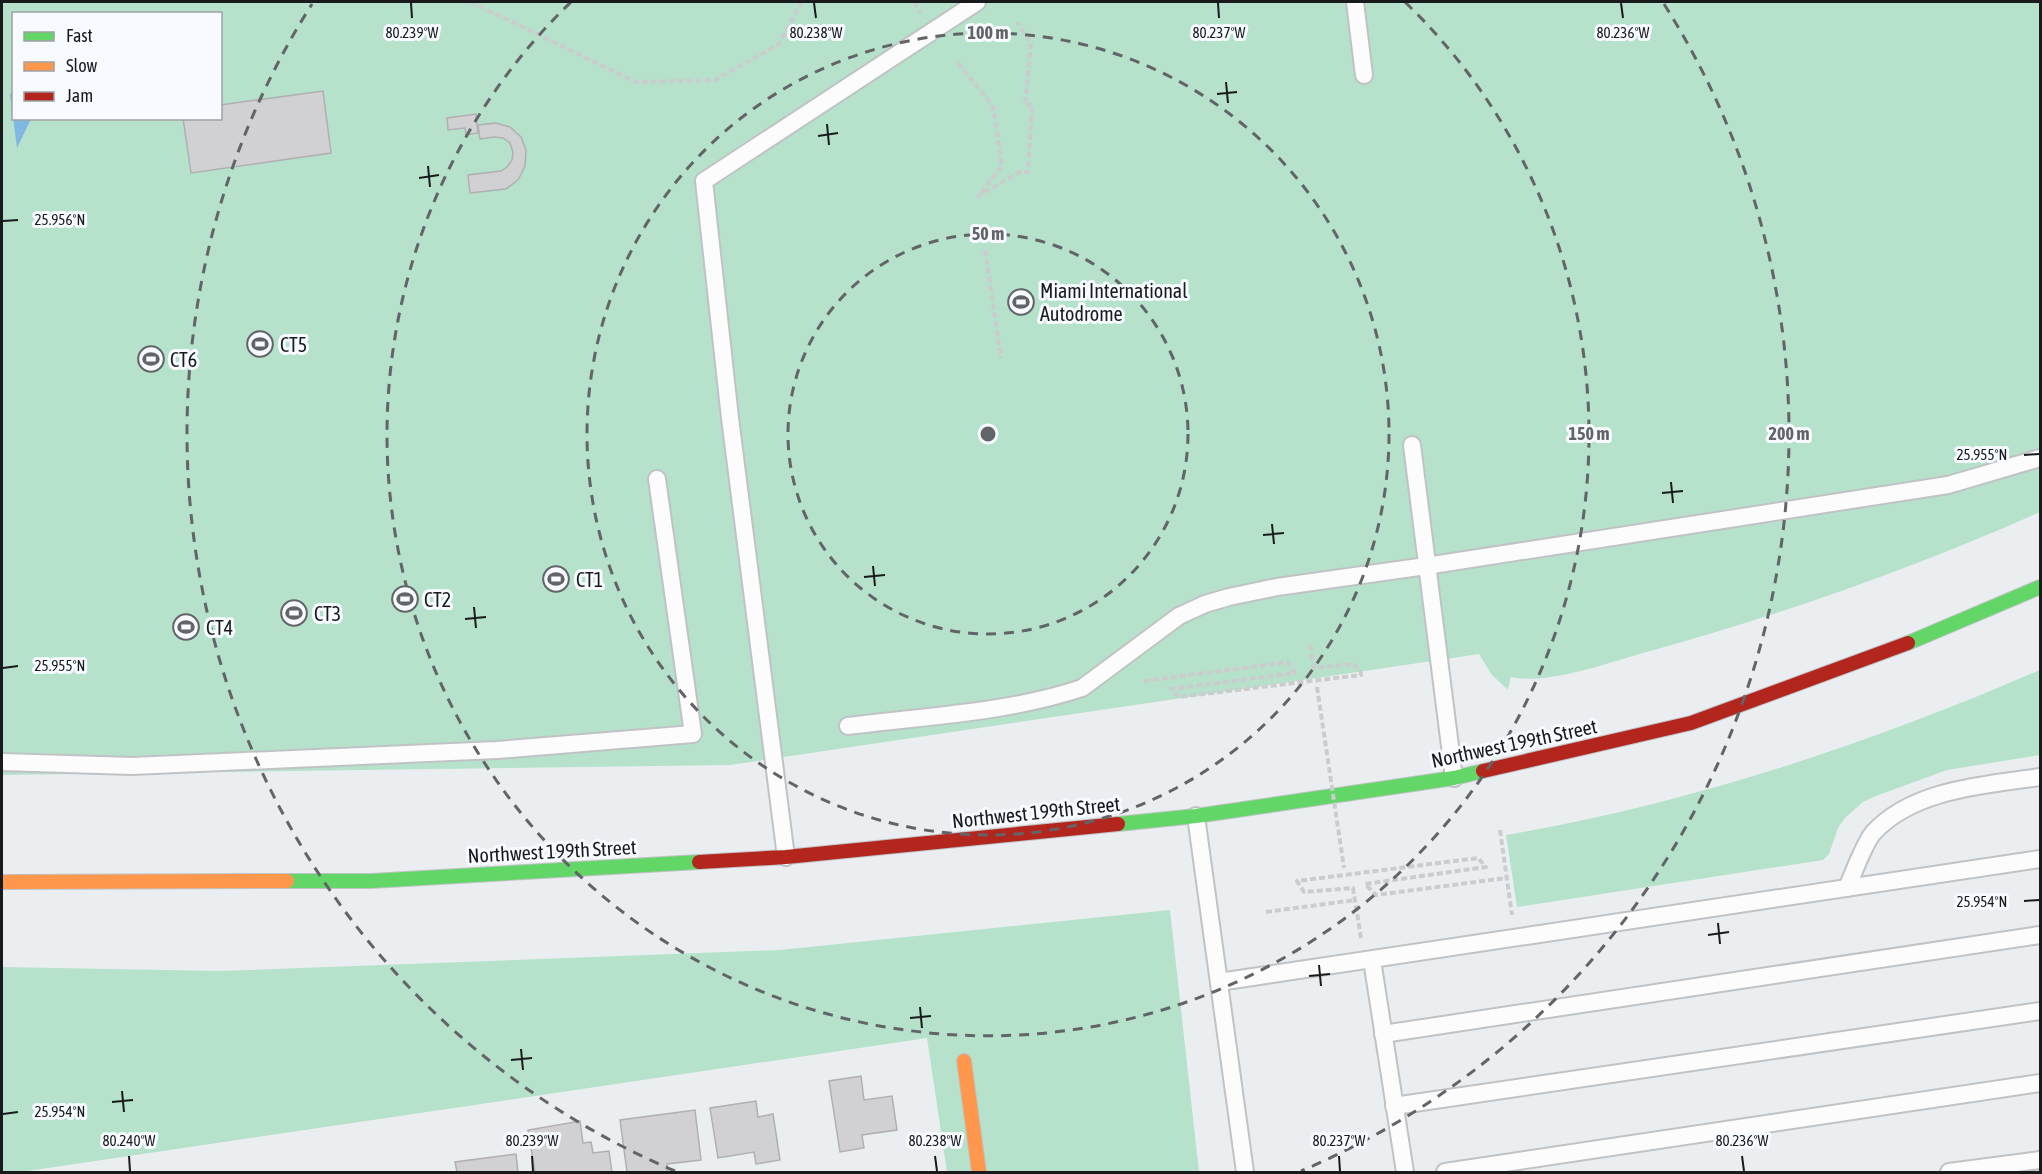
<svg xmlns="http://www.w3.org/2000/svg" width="2042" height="1174" font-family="'Asap Condensed',sans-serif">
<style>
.green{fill:#b6e2cb;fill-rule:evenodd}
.water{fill:#80b8e3}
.building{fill:#d1d0d3;stroke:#b0afb2;stroke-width:1.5}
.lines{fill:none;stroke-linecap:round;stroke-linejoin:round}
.lane-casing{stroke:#c0c3c5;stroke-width:20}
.fast-casing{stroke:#c0c3c5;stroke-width:16}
.slow-casing{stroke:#c0c3c5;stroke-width:16}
.jam-casing{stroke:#c0c3c5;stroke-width:16}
.path{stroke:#cbccce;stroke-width:4;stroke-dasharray:6 3;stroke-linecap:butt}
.lane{stroke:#fcfcfd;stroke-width:16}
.fast{stroke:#63d668;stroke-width:14}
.slow{stroke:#ff974d;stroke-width:14}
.jam{stroke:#b3261e;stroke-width:14}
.path-bridge{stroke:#cbccce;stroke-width:4;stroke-dasharray:6 3;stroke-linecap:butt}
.ticks{fill:none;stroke:#181a1c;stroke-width:2}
.ring{fill:none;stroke:#626467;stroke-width:3;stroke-dasharray:10 8}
.labels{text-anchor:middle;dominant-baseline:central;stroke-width:6;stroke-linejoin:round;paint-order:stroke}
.poi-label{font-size:20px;fill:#181a1c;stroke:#f7fbff;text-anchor:start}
.street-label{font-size:20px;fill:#181a1c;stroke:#f7fbff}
.ticks-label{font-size:15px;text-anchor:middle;fill:#181a1c;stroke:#f7fbff;stroke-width:6;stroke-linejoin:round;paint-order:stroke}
.centre{fill:#626467;stroke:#f7fbff;stroke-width:3}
.ring-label{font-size:18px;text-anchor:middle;font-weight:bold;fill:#626467;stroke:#f7fbff;stroke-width:6;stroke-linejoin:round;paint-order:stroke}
</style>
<rect width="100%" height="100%" fill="#ebeef1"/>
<g class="green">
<path d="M2,2H2040V512C1909,570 1775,617 1636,655C1602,665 1545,685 1511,677L1508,690L1492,675L1479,654L730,765L2,775ZM14,14H220V118H14Z"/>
<path d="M2040,670V755L1947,770L1876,796L1863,802L1845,818L1838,828L1829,854L1823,860L1517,907L1506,835C1689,804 1869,744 2040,670Z"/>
<path d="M1170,910L1199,1172H947L927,1038L21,1172H2V967L220,971L780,950Z"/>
</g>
<path class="water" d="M13,88L14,118L31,119L17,148L10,95Z"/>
<g class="building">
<path d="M323,91L331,153L191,173L183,118H220V105Z"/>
<path d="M476,114L478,133L466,135L465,128L448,130L447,118Z"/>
<path d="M496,123L510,127L521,137L526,150L525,166L518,180L506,189L470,193L468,175L501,171L507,167L512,160L513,152L510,143L503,138L494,137L480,139L478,125Z"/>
<path d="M861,1076L864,1100L892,1096L897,1130L862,1135L864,1148L840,1152L829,1081Z"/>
<path d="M756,1101L758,1117L773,1114L780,1160L756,1164L754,1152L718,1158L710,1108Z"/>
<path d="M695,1110L701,1160L667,1164L668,1172H627L620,1120Z"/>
<path d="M580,1121L583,1143L591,1142L593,1153L609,1151L612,1172H535L528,1130Z"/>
<path d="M516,1154L518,1172H457L455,1162Z"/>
</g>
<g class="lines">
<g class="lane-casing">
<g id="lane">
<path d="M1355,2L1364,75"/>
<path d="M1412,445L1454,778"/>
<path d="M848,726C926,716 1007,713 1082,688L1179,616L1205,604L1229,597L1277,587L1426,566L1948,485L2040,458"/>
<path d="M2,762L132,766L497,750L693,734L657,479"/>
<path d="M1196,816L1245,1172"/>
<path d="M786,857L730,418L704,181L977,2"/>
<path d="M1847,888C1853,874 1864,844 1873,833C1913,789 1985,785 2040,777"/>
<path d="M1372,960L1405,1172"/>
<path d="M1219,982L2040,859"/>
<path d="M1383,1034L2040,935"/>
<path d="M1394,1106L2040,1011"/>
<path d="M1445,1172L2040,1083"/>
<path d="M1949,1172L2040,1160"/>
</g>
</g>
<g class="fast-casing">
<g id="fast">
<path d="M1908,643L2040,587"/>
<path d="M1118,824L1196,816L1454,778L1483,771"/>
<path d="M287,881H371L699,862"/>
</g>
</g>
<g class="slow-casing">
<g id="slow">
<path d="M2,882L287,881"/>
<path d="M964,1061L979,1172"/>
</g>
</g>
<g class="jam-casing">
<g id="jam">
<path d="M1483,771L1691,723L1908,643"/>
<path d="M699,862L786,857L1118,824"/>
</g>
</g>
<g class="path">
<path d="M471,2L636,82L715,80L779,44L802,2"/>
<path d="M914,2L921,13"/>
<path d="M958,63L993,106L1002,166L980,194"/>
<path d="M977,197L1019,172H1028L1032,104L1025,105L1031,43L1017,22"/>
<path d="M985,250L1001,358"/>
<path d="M1144,681L1288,662L1295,673L1171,689L1179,697L1361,675L1360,669L1352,664L1314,668L1310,644"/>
<path d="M1500,830L1512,915"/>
<path d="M1266,912L1355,900"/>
<path d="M1361,938L1353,888L1304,892L1297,881L1478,858L1486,867L1365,884L1376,895L1506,878"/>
</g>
<use href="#lane" class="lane"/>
<use href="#fast" class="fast"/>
<use href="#slow" class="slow"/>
<use href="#jam" class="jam"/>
<path class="path-bridge" d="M1317,687L1344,868"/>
</g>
<path class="ticks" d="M411,3L412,18M814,3L816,18M1218,3L1219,18M1621,3L1623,18M1226,82L1228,103M1217,94L1237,92M827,124L829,145M818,136L838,133M428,166L430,187M419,178L439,175M3,221L18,220M2024,455L2039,454M1671,482L1673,503M1662,493L1683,491M1272,524L1274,544M1263,535L1284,533M873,566L875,586M864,577L885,575M474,607L476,628M465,619L486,617M3,668L18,666M2024,901L2039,900M1718,923L1720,944M1708,935L1729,932M1319,965L1321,986M1309,976L1330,974M920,1007L922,1028M910,1018L931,1016M521,1049L523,1070M511,1060L532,1058M122,1091L124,1112M112,1102L133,1100M3,1114L18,1112M129,1156L130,1171M532,1156L533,1171M935,1156L937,1171M1339,1156L1340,1171M1742,1156L1744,1171"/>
<g class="ring">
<circle cx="988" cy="434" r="200"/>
<circle cx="988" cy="434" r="401"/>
<path d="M1405 2A601 601 0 1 1 571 2"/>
<path d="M675 1171A801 801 0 0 1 312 4M1664 4A801 801 0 0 1 1301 1171"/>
</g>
<defs>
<g id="stadium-ring" transform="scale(1.35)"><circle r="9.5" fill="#f7fbff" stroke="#626467" stroke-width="1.5"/><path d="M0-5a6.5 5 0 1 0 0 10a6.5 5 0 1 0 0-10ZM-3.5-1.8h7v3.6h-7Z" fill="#626467"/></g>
</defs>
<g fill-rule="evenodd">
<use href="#stadium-ring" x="1021" y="302"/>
<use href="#stadium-ring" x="260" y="344"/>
<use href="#stadium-ring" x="151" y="359"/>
<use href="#stadium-ring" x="556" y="579"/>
<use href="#stadium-ring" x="405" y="599"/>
<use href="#stadium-ring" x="294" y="613"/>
<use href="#stadium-ring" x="186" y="627"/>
</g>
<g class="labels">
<g class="poi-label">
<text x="1040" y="290">Miami International<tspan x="1040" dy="23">Autodrome</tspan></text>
<text x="280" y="344">CT5</text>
<text x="170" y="359">CT6</text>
<text x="576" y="579">CT1</text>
<text x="424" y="599">CT2</text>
<text x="314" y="613">CT3</text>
<text x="206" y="627">CT4</text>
</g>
<g class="street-label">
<text transform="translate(1514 743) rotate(-12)">Northwest 199th Street</text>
<text transform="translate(1036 812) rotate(-6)">Northwest 199th Street</text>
<text transform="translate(552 851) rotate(-3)">Northwest 199th Street</text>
</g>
</g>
<g class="ticks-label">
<text x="412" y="38">80.239°W</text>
<text x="816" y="38">80.238°W</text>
<text x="1219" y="38">80.237°W</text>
<text x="1623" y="38">80.236°W</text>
<text x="60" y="225">25.956°N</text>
<text x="1982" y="460">25.955°N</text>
<text x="60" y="671">25.955°N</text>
<text x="1982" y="907">25.954°N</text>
<text x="60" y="1117">25.954°N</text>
<text x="129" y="1146">80.240°W</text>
<text x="532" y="1146">80.239°W</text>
<text x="935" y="1146">80.238°W</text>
<text x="1339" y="1146">80.237°W</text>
<text x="1742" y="1146">80.236°W</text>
</g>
<circle cx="988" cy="434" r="9" class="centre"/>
<g class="ring-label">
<text x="988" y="39">100 m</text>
<text x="988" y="240">50 m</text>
<text x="1589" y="440">150 m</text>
<text x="1789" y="440">200 m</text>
</g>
<rect width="2042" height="1174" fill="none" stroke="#181a1c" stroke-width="6"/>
<rect x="12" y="12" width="210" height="108" fill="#f7fbff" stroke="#9ea1a4" stroke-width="1.5"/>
<rect x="24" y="32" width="30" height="9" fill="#63d668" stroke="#9ea1a4" stroke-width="1.5"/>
<text x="66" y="42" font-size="18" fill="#181a1c">Fast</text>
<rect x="24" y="62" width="30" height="9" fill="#ff974d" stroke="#9ea1a4" stroke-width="1.5"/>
<text x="66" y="72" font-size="18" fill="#181a1c">Slow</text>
<rect x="24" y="92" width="30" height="9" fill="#b3261e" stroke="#9ea1a4" stroke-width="1.5"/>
<text x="66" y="102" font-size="18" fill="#181a1c">Jam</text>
</svg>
